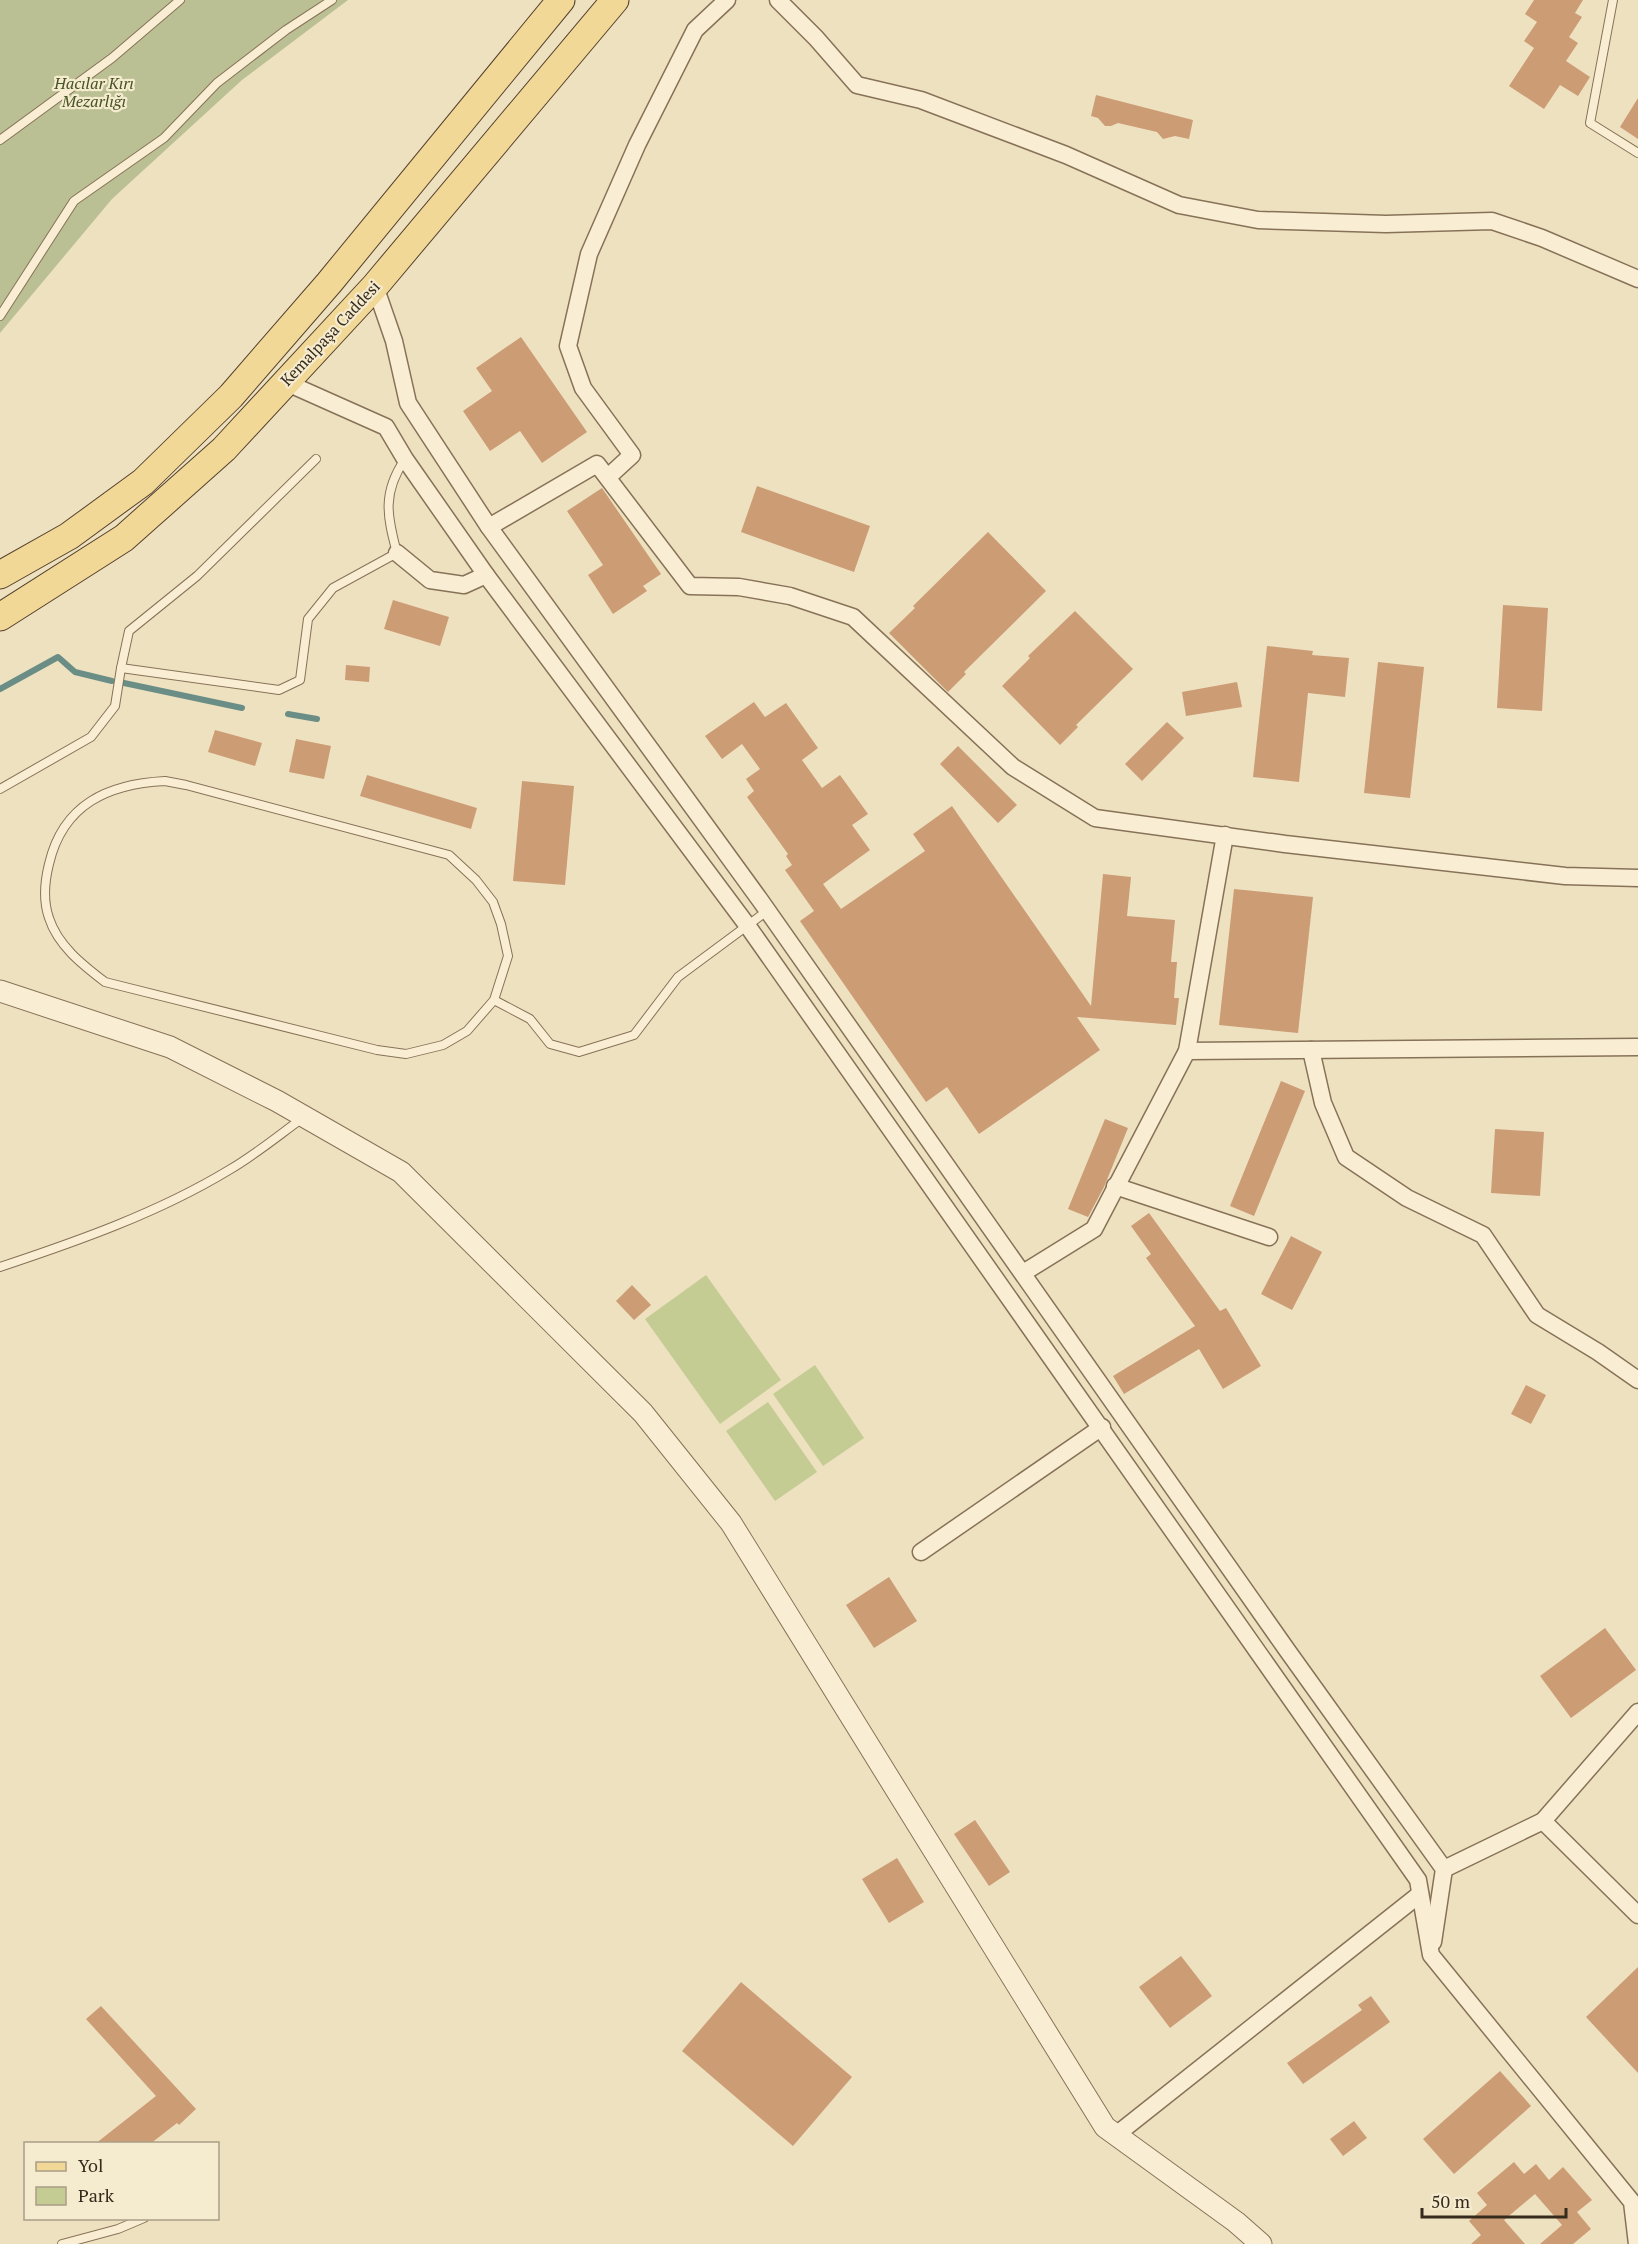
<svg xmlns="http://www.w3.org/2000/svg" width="1638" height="2244" font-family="'PT Serif',serif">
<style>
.green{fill:#c4cc94}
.cemetery{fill:#bac093}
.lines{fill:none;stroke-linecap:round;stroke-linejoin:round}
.stream{stroke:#6a8e86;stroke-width:6}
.building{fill:#cc9c75}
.service-casing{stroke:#877258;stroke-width:10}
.minor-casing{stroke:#877258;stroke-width:19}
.tertiary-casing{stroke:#877258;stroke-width:23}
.primary-casing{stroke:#54402c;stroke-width:29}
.service{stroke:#f9eed3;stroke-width:8}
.minor{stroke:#f9eed3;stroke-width:16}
.tertiary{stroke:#f9eed3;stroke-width:21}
.primary{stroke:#f2d897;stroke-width:27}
.labels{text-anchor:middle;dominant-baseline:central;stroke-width:4.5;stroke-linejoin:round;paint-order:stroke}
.park-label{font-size:16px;font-style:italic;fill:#465323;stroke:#f5ebcf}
.street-label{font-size:16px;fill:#362a1c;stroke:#f5ebcf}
</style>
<rect width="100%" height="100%" fill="#eee1c0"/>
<g class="green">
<path d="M706,1275L781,1380L720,1424L645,1319Z"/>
<path d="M815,1365L864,1438L823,1466L773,1394Z"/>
<path d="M768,1402L817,1472L775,1501L726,1431Z"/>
</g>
<path class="cemetery" d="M0,0H348L242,80L112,199L0,333Z"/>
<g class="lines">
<g class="stream">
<path d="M124,683L242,708"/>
<path d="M0,689L58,657L75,672L112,681"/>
<path d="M288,714L317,719"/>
</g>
</g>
<g class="building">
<path d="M1534,0H1583L1575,13L1582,17L1569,37L1578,43L1566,61L1590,77L1578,96L1560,85L1544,109L1509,86L1534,48L1524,41L1537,22L1525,14Z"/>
<path d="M1096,95L1193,120L1189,139L1175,136L1163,139L1157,132L1118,123L1111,126H1105L1098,118L1091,116Z"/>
<path d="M1638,98V139L1620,127Z"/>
<path d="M521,337L587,432L542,463L520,431L490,451L463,411L492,391L476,368Z"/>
<path d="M757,486L870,526L854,572L741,532Z"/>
<path d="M602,488L661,574L643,586L647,591L613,614L588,575L603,565L567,511Z"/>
<path d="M988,532L1046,591L964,672L966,674L948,692L889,633L915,608L913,606Z"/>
<path d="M393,600L449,617L440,646L384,629Z"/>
<path d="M1503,605L1548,608L1542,711L1497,708Z"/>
<path d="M1075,611L1133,669L1076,725L1078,727L1060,745L1002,686L1030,658L1028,656Z"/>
<path d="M1267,646L1313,651L1312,655L1349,658L1345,697L1308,693L1299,782L1253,777Z"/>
<path d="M1378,662L1424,667L1410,798L1364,793Z"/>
<path d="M346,665L370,667L369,682L345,680Z"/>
<path d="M1237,682L1242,707L1186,716L1182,692Z"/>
<path d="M754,702L765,717L786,703L818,748L802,760L822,788L840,775L868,814L852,825L870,850L823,884L841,909L925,851L913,834L952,806L1091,1006L1103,874L1131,877L1127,916L1175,920L1171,962H1177L1174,998H1179L1176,1025L1077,1017L1100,1050L979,1134L947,1087L926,1102L800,921L814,911L785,870L792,865L786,856L788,854L747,797L754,791L746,779L760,769L742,744L722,759L705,736Z"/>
<path d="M1167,722L1184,738L1142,781L1125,764Z"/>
<path d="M215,730L262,743L255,766L208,752Z"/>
<path d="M296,739L331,746L324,779L289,772Z"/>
<path d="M958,746L1017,805L998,823L940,764Z"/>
<path d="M367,775L477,808L471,829L360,796Z"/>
<path d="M522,781L574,786L565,885L513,881Z"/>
<path d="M1234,889L1313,897L1298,1033L1219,1025Z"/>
<path d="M1281,1081L1305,1091L1254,1216L1230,1206Z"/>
<path d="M1105,1119L1128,1128L1104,1187L1088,1217L1068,1209Z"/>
<path d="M1495,1129L1544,1132L1540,1196L1491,1193Z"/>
<path d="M1149,1213L1220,1311L1226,1308L1261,1366L1223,1389L1199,1349L1124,1394L1113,1376L1195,1326L1146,1258L1151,1254L1131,1226Z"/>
<path d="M1291,1236L1322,1252L1292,1310L1261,1294Z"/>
<path d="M632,1285L651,1305L634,1320L616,1301Z"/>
<path d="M1526,1385L1546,1395L1531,1424L1511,1414Z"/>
<path d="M889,1577L917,1621L874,1648L846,1605Z"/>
<path d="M1605,1628L1636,1670L1571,1718L1540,1676Z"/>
<path d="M975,1820L1010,1872L989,1886L954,1834Z"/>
<path d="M897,1858L924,1902L889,1923L862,1879Z"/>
<path d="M1181,1956L1212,1996L1170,2028L1139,1987Z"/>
<path d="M1638,1967V2073L1586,2017Z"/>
<path d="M741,1982L852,2077L793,2146L682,2051Z"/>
<path d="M1371,1996L1390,2022L1303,2084L1287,2063L1362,2010L1358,2005Z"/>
<path d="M101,2006L196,2109L179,2125L177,2123L150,2144H95L156,2096L86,2019Z"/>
<path d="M1500,2071L1531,2106L1454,2174L1423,2139Z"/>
<path d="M1354,2121L1367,2138L1343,2156L1330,2139Z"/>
<path d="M1514,2162L1524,2174L1536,2164L1549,2180L1563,2167L1592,2200L1577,2212L1591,2229L1573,2244H1540L1562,2225L1535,2194L1504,2220L1525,2244H1471L1481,2235L1469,2221L1487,2205L1477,2193Z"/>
</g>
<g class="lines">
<g class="service-casing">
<g id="service">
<path d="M1613,0L1590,123L1638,153"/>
<path d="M0,140L112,58L180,0"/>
<path d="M0,316L74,201L164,138L217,83L286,30L332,0"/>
<path d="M316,459L197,576L129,631L121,668L279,690L300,680L308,619L333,588L397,553C387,516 382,493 405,459"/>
<path d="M165,781L186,785L449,855L476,880L493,902L501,924L508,956L494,1000L467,1031L443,1045L406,1054L377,1050L105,982C83,965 58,946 49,918C43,901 45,880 49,864C63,804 108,784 165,781Z"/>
<path d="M0,789L91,737L115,706L121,668"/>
<path d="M494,1000L530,1019L550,1044L579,1052L634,1035L678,977L767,911"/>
<path d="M0,1267C78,1241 158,1213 229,1170C255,1155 279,1135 304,1117"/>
<path d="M62,2244L118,2229L144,2218"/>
</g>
</g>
<g class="minor-casing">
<g id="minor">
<path d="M778,0L816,38L857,85L921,100L1066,155L1179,205L1258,220L1386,224L1492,221L1542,238L1638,279"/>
<path d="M375,286L394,341L408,403L489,527L760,900L1287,1650L1444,1869L1433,1942"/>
<path d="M285,382L386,427L405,459L486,575L747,925L1418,1880L1431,1955L1632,2202L1637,2244"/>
<path d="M608,477L632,455L583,388L568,346L589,254L637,145L695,30L727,0"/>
<path d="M489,527L597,464L690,586L739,587L790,596L853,617L1013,767L1095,818L1285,844L1565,876L1638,878"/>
<path d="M397,553L430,580L464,585L486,575"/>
<path d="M1311,1050L1323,1103L1346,1157L1407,1198L1483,1235L1537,1315L1598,1352L1638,1380"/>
<path d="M1187,1051L1225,835"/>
<path d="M1115,1186L1269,1237"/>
<path d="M1023,1273L1094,1229L1187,1051L1638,1047"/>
<path d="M921,1552L1102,1427"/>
<path d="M1543,1821L1638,1915"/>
<path d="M1444,1869L1543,1821L1638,1712"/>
<path d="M1116,2135L1420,1894"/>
</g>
</g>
<g class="tertiary-casing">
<path id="tertiary" d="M0,991L170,1047L277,1101L401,1172L643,1413L731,1523L1105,2127L1236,2222L1261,2244"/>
</g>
<g class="primary-casing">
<g id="primary">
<path d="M0,575L69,536L143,482L231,396L329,283L561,0"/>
<path d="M0,617L124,538L224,449L375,286L615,0"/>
</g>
</g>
<use href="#service" class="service"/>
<use href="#minor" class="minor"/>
<use href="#tertiary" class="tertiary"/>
<use href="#primary" class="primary"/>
</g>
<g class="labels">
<g class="park-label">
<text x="94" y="83">Hacılar Kırı<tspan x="94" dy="18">Mezarlığı</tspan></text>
</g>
<g class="street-label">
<text transform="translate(330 333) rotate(-47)">Kemalpaşa Caddesi</text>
</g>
</g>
<rect x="24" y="2142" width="195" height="78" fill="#f5ebcf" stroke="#a99e87" stroke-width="1.5"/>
<rect x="36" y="2162" width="30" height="9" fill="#f2d897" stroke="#a99e87" stroke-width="1.5"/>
<text x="78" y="2172" font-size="18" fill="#362a1c">Yol</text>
<rect x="36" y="2187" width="30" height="18" fill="#c4cc94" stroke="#a99e87" stroke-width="1.5"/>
<text x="78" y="2202" font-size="18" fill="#362a1c">Park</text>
<path d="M1422 2208v9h144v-9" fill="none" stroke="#362a1c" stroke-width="3"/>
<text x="1431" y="2208" font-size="18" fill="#362a1c" stroke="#f5ebcf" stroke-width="4.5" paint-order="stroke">50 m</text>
</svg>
